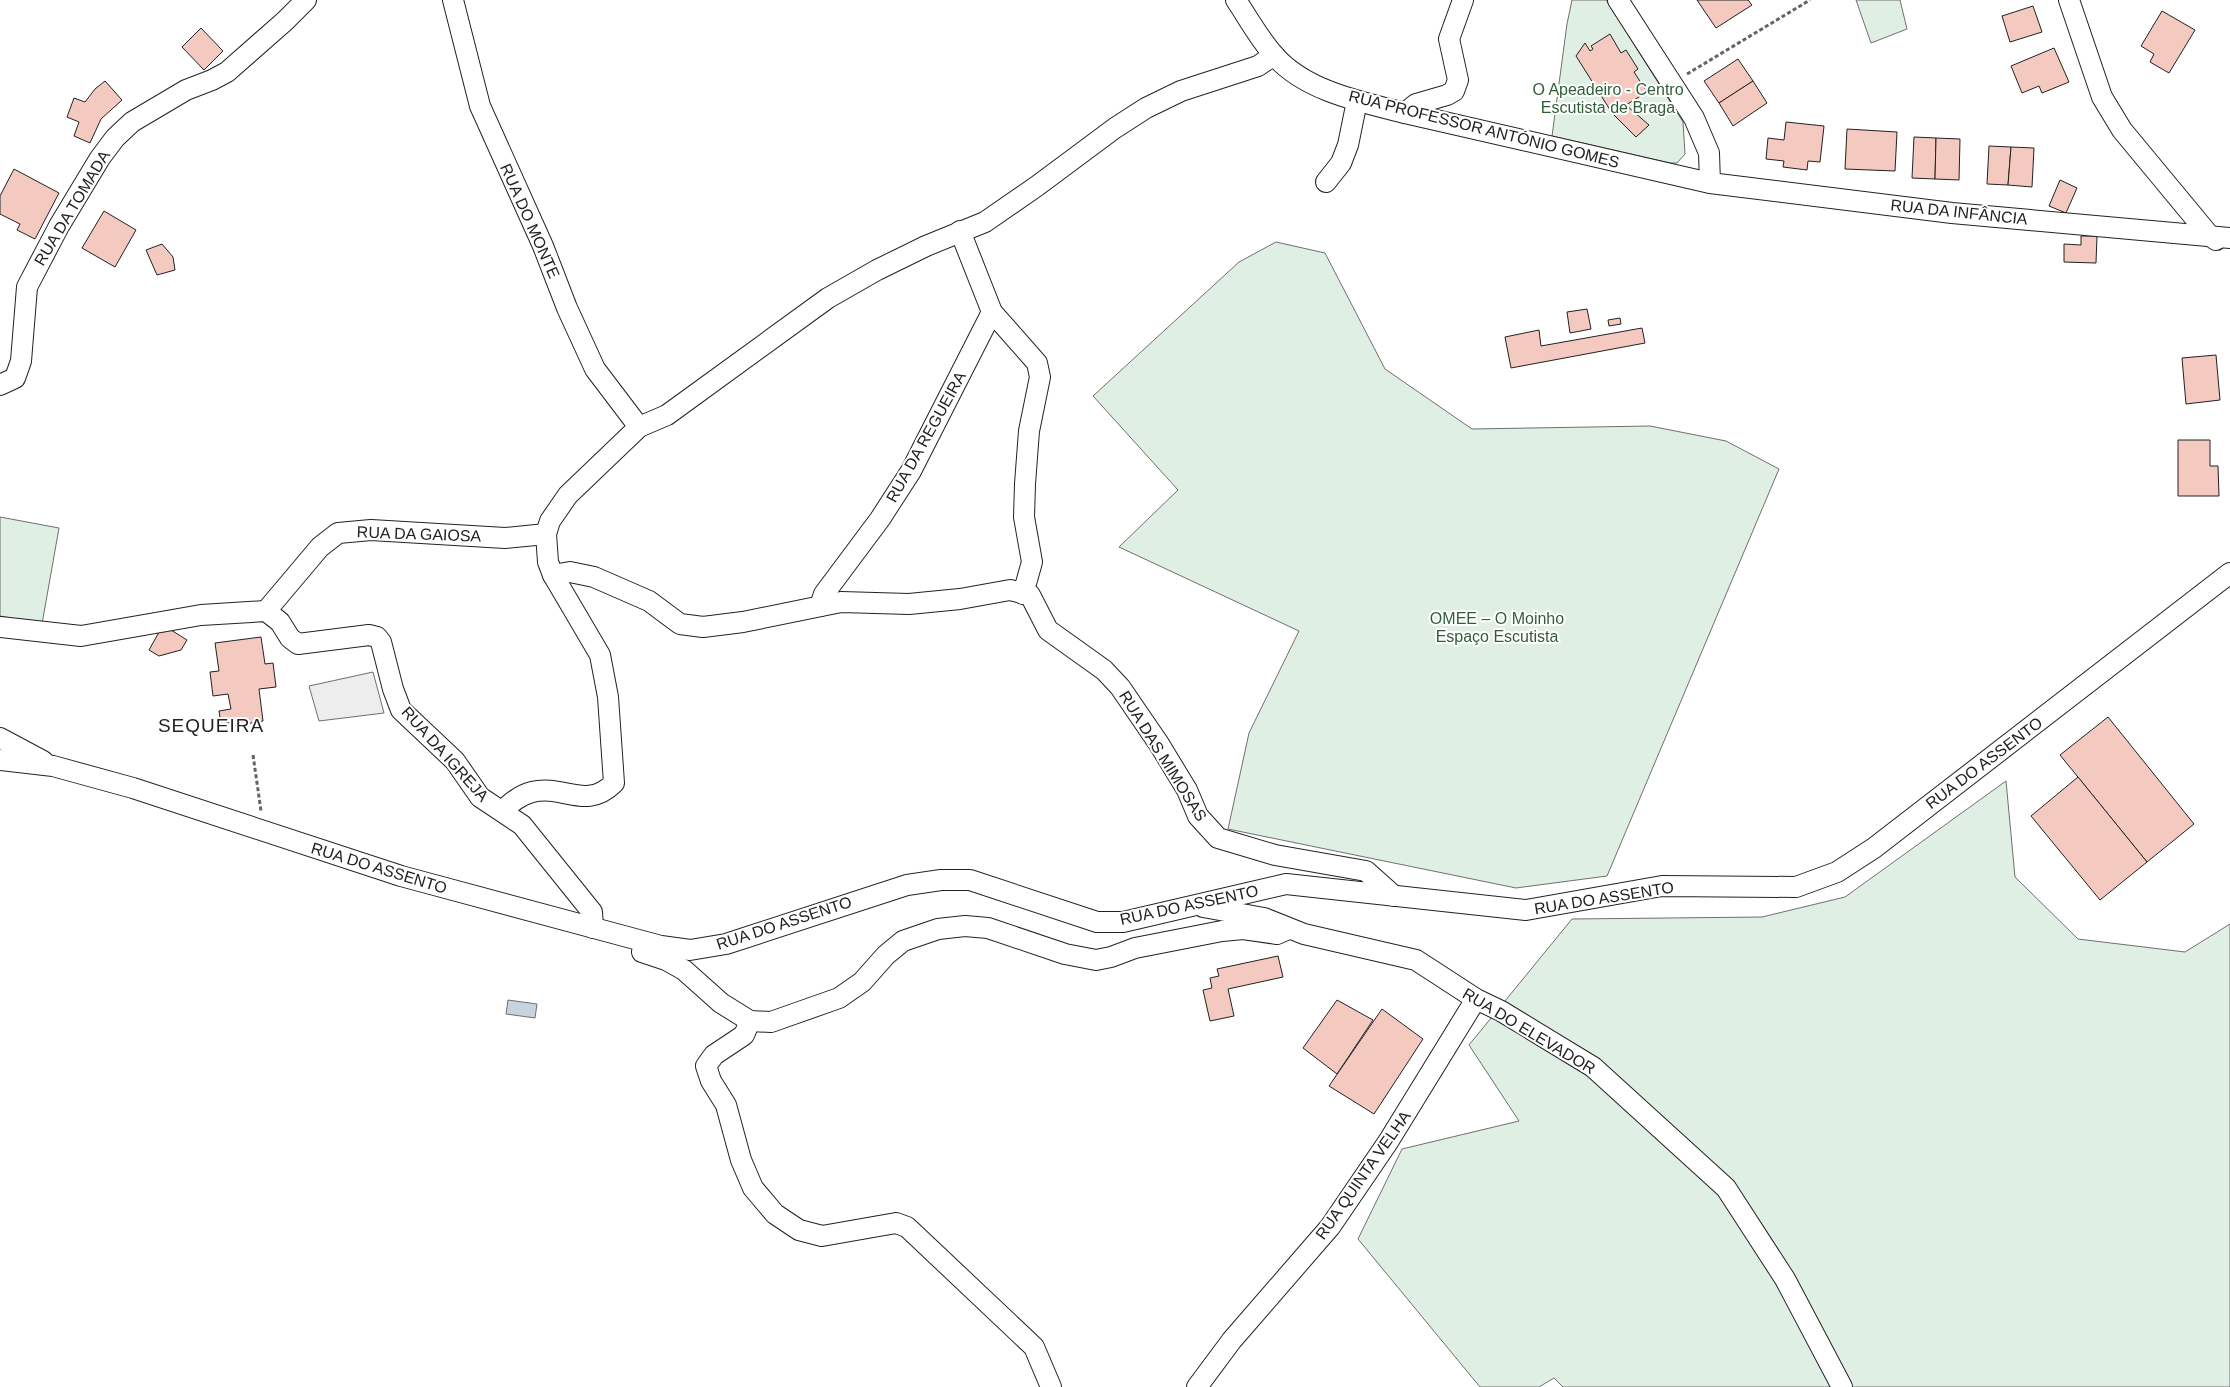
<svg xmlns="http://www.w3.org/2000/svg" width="2230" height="1387" font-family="Arial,sans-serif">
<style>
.green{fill:#e0efe3;stroke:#6f6f6f}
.parking{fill:#ededed;stroke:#6f6f6f}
.water{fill:#c7d3dd;stroke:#6f6f6f}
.building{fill:#f3c9c0;stroke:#222}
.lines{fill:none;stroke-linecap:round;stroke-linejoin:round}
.minor-casing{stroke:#222;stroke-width:22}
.path{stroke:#646464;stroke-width:3;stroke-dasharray:4 2.5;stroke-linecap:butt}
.minor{stroke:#fff;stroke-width:20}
.labels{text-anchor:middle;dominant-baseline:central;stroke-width:4;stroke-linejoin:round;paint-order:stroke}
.park-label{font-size:16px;fill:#2f5e38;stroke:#fff}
.street-label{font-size:16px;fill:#222;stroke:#fff}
.quarter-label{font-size:19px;letter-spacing:1px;fill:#222;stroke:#fff}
</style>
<rect width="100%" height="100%" fill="#fff"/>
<g class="green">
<path d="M1572,0H1606L1683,122L1685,154L1677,163H1670L1552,136L1567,24Z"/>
<path d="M1856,0H1900L1907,29L1871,43Z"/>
<path d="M1276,242L1325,253L1385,369L1472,429L1650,426L1726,441L1779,469L1607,876L1516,888L1228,829L1249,733L1299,631L1119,547L1178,490L1093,396L1239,262Z"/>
<path d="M0,517L59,528L42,624L0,616Z"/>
<path d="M2006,781L2015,877L2078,939L2185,952L2230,924V1387H1563L1554,1378L1539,1387H1480L1358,1239L1402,1149L1519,1121L1469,1045L1572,919L1762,917L1845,897Z"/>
</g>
<path class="parking" d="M373,672L384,713L319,721L309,686Z"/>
<path class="water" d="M508,1000L537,1004L535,1018L506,1014Z"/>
<g class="building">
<path d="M1697,0H1748L1752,5L1716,28Z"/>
<path d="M2033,6L2042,32L2010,42L2002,16Z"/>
<path d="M2162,11L2195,30L2169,73L2150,62L2154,54L2141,46Z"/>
<path d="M201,28L223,51L204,70L182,47Z"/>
<path d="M1610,34L1621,53L1626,50L1638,69L1634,72L1647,92L1626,105L1649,125L1636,137L1612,113L1576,56L1585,43L1590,51L1593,49L1591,46Z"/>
<path d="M2054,48L2069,82L2042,93L2039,86L2022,93L2011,66Z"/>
<path d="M1738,59L1753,81L1719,103L1704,81Z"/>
<path d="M105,81L122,100L101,119L90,143L74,136L79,122L67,117L74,98L85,102L95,89Z"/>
<path d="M1753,81L1767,103L1733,126L1719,103Z"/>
<path d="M1786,122L1824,126L1820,162L1808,161L1807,170L1783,167L1784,161L1766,159L1768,138L1784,140Z"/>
<path d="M1847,129L1897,132L1895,171L1845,169Z"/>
<path d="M1914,137L1936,138L1935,179L1912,178Z"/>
<path d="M1936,138L1960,139L1959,180L1935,179Z"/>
<path d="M1989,146L2011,147L2008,185L1987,184Z"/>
<path d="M2011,147L2034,148L2032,187L2008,185Z"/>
<path d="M14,169L59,193L35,239L17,230L20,224L0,214V196Z"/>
<path d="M2060,180L2077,188L2066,213L2049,206Z"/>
<path d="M104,211L136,230L115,267L82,248Z"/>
<path d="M2081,236H2097L2096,263L2064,262V244L2081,245Z"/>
<path d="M162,244L173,257L175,270L157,275L146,250Z"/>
<path d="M1587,309L1591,329L1570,333L1567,312Z"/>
<path d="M1620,318L1621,324L1609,326L1608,320Z"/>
<path d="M1642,328L1645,343L1511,368L1505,337L1539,330L1541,346Z"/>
<path d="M2216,355L2220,400L2186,404L2182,358Z"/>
<path d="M2178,440H2210V466H2218L2219,496H2178Z"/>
<path d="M163,625L187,640L181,650L159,656L149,650Z"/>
<path d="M261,637L265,664L273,663L276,687L259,689L263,721L233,726V722L221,724L219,711L231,709L228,694L213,696L210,672L219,671L215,643Z"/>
<path d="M2108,717L2194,824L2147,862L2060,755Z"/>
<path d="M2078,777L2147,862L2100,900L2031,816Z"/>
<path d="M1278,956L1283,977L1228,989L1234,1016L1210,1021L1203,990L1212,988L1210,978L1219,976L1217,969Z"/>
<path d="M1337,1000L1373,1020L1337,1074L1303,1048Z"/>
<path d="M1382,1009L1423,1039L1374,1114L1329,1086Z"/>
</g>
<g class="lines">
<g class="minor-casing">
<g id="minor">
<path d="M453,0L480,106L543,246L567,308L595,369L639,427"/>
<path d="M1236,0C1248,18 1259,38 1273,54C1304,91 1361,102 1405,113L1710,183L1952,213L2230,238"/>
<path d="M1618,0L1694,118L1709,153L1710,183"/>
<path d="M2069,0L2102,97L2122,130L2209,235L2216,240"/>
<path d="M1405,113L1416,104L1447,95L1454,91L1458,80L1449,39L1463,0"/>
<path d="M1326,182L1341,163L1348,145L1357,101"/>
<path d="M960,231L992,312L1037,363L1040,377L1029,431L1025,484L1024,517L1032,562L1023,594"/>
<path d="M0,385L15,378L21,361L27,287L59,226L100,158L115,138L132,122L186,90L212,80L227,72L285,21L306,0"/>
<path d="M553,575L570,572L594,577L649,601L680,624L703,627L743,622L841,602L909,604L960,599L1010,590L1030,595L1048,630L1104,670L1120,687L1159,744L1187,790L1198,816L1218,838L1275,855L1366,871L1394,896"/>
<path d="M820,606L824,594L880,519L911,471L992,312"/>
<path d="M266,611L320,547L338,533L371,530L505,538L546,534"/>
<path d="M0,627L81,636L201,615L266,611L280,622L290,638L298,644L369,635L377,637L381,642L393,689L401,710L455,761L480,797L522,825L592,912L593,928"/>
<path d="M0,738L43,761"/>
<path d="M0,760L53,766L133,788L401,876L661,946L690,950L726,944L907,885L941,880H970L1097,922H1123L1286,884L1526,910L1662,886L1796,887L1837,872L1874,848L2230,573"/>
<path d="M502,811C511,803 520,795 532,792C563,784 586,811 614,783L608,697L600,655L553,575L548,562L546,534L550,521L568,495L639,427L667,415L828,298L877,270L926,246L985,222L1037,186L1115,128L1146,108L1181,91L1258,66L1274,55"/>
<path d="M1203,907L1264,918L1304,934L1416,960L1476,999L1501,1011L1593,1067L1726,1188L1785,1279L1842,1387"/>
<path d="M642,952L666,960L684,970L721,1003L750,1021L771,1022L839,998L862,982L886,955L903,941L938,929L965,926L988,928L1065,954L1096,960L1111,957L1135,948L1222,931L1243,929L1277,934L1286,930"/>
<path d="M750,1021L744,1035L714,1055L706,1066L711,1081L726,1105L741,1160L753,1188L775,1214L799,1230L822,1236L896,1223L907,1227L1034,1347L1051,1387"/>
<path d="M1197,1387L1232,1340L1330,1227L1388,1142L1476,999"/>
</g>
</g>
<g class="path">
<path d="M1687,74L1810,0"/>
<path d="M253,755L261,811"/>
</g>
<use href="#minor" class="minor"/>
</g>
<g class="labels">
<g class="park-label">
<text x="1608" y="89">O Apeadeiro - Centro<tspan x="1608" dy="18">Escutista de Braga</tspan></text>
<text x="1497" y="618">OMEE – O Moinho<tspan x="1497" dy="18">Espaço Escutista</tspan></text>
</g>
<g class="street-label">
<text transform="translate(1484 129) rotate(14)">RUA PROFESSOR ANTÓNIO GOMES</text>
<text transform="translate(72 208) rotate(-59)">RUA DA TOMADA</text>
<text transform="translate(1959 212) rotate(6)">RUA DA INFÂNCIA</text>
<text transform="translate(530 221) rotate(66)">RUA DO MONTE</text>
<text transform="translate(926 437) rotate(-61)">RUA DA REGUEIRA</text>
<text transform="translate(419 534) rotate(2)">RUA DA GAIOSA</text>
<text transform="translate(445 754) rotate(48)">RUA DA IGREJA</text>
<text transform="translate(1163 756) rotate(58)">RUA DAS MIMOSAS</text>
<text transform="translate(1984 763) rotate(-37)">RUA DO ASSENTO</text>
<text transform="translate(379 868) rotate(17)">RUA DO ASSENTO</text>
<text transform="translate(1604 898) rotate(-9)">RUA DO ASSENTO</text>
<text transform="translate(1189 905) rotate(-12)">RUA DO ASSENTO</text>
<text transform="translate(784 923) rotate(-18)">RUA DO ASSENTO</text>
<text transform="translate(1529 1031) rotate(31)">RUA DO ELEVADOR</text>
<text transform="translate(1363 1175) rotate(-55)">RUA QUINTA VELHA</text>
</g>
<g class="quarter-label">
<text x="211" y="725">SEQUEIRA</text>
</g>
</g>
</svg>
